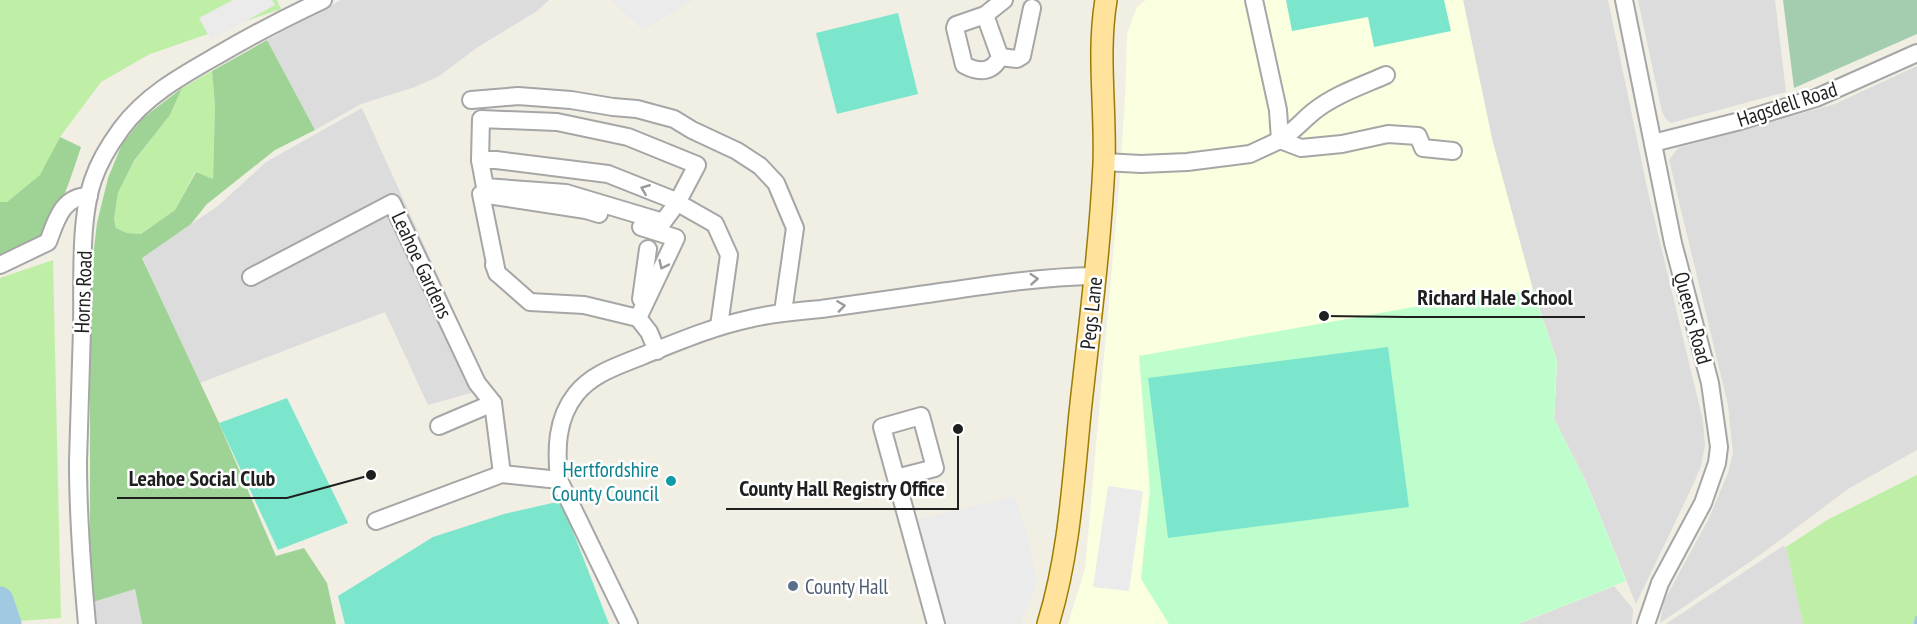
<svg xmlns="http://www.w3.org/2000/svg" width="1917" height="624" font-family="'PT Sans Narrow',sans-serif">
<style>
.residential{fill:#dddcdc}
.education{fill:#faffdf}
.grass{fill:#bfefa6}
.forest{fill:#9fd396}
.cemetery{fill:#a4ccaf}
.park{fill:#befecd}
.pitch{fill:#7ce6cd}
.parking{fill:#ebebeb}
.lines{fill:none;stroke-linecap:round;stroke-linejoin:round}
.stream{stroke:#a1cae2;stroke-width:4.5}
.river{stroke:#a1cae2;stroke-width:27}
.minor-casing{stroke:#a6a6a6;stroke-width:20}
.major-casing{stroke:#9a7d00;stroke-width:24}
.minor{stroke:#fff;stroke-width:16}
.major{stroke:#ffe29b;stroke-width:21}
.oneway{stroke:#9a9a9a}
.culture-dot{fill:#0f9aa8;stroke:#fff;stroke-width:2}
.service-dot{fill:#5c6f8a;stroke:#fff;stroke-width:2}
.labels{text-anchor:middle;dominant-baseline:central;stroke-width:5;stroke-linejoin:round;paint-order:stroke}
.street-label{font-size:21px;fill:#1f1f1f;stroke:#fff}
.culture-label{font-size:21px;fill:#0d838f;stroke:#fff;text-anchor:end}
.service-label{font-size:21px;fill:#4e5e75;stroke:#fff;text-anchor:start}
.leader{fill:none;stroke:#1f1f1f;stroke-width:2}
.callout-dot{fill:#1f1f1f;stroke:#fff;stroke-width:2}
.callout-label{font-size:22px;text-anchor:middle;font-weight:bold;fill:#1f1f1f;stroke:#fff;stroke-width:5;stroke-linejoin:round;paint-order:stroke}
</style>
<rect width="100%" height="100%" fill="#f1eee4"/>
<g class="residential">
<path d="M341,0H549L537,11L478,47L439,76L415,87L361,104L315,130L267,40Z"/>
<path d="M1463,0H1608L1648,192L1703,421L1705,445L1701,466L1692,487L1636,604L1586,482L1554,419L1557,361L1533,290L1492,139Z"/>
<path d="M1638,0H1775L1786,92L1671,123L1666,119L1662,112Z"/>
<path d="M1917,66V450L1848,489L1760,555L1660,623L1664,601L1709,518L1728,473L1733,453L1728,405L1669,160L1678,148L1835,104Z"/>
<path d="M362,108L489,388L428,405L385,312L200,383L142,257L218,206L266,162Z"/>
<path d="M1783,546L1786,547L1803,624H1666Z"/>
<path d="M1614,586L1633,609L1632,624H1518Z"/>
<path d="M135,589L142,624H92L90,603Z"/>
</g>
<path class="education" d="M1146,0H1463L1492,139L1533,290L1557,361L1554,419L1586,482L1626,581L1518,624H1068L1085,569L1119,188L1125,99L1127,34L1137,7Z"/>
<g class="grass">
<path d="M0,0H277L281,9L150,54L101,82L60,137L41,175L7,202H0Z"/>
<path d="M212,71L215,106L213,179L195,172L175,210L141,234L127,233L116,228L114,219L118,193L134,162L170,115L182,88Z"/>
<path d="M53,260L61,618L19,621V624H0V278Z"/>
<path d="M1917,475V624H1803L1786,547L1827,520Z"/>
</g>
<g class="forest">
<path d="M267,40L315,130L275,150L207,204L191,224L142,258L219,423L276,556L304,548L327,583L336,624H142L135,589L90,603V282L97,223L108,178L122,144L143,118L182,88L170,115L134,161L118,193L114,219L116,228L127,233L141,234L175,210L196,172L213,179L215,106L212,71Z"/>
<path d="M60,137L81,147C75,166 54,231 39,241C29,248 12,251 0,256V202H7L40,175Z"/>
</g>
<path class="cemetery" d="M1783,0H1917V34L1794,88Z"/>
<path class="park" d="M1533,290L1557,361L1554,419L1586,482L1626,581L1518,624H1169L1141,579L1150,490L1139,356L1453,300Z"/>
<g class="pitch">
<path d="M1286,0H1444L1451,31L1374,47L1368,17L1292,31Z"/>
<path d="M898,13L918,94L837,114L816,33Z"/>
<path d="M1388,347L1409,507L1168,538L1148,378Z"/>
<path d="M287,398L348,523L278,550L219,423Z"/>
<path d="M561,501L609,624H345L338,596L433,537L504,514Z"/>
</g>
<g class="parking">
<path d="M233,0H272L275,5L211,40L199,18Z"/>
<path d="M611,0H693L643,30Z"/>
<path d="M1108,486L1143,491L1129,591L1093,587Z"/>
<path d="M1015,496L1028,538L1037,582L1020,624H940L908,522Z"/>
</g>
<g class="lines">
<path class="stream" d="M1916,624L1917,618"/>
<path class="river" d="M0,600L8,624"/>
<g class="minor-casing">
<g id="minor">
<path d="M1624,0L1673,243L1710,383L1719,447L1717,463L1703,503L1660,583L1646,624"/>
<path d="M985,15L1000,57C992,73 979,73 964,65L955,28L956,25L985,15L1004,0"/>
<path d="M1000,57L1017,59L1022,56L1032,8"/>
<path d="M471,100L518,96L571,100L613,107L637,109L674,119L692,130L737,151L760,166L776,183L795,228L783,312"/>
<path d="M481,119L557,122L628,137L697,165L677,203L663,222L566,193L485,187L480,160Z"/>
<path d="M1280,140L1301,148L1342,144L1388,134L1418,136L1423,148L1453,151"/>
<path d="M1280,140C1293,132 1301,122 1313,112C1334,95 1361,86 1386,75"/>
<path d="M1653,143L1740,121L1816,98L1917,53"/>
<path d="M480,160H496L608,174L671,199L715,224L729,255L719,326"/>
<path d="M1104,162L1141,164L1187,162L1250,154L1280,140L1278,110L1254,0"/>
<path d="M0,265L48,242C56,221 62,196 89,196"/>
<path d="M494,265L497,273L530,302L584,305L638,318L649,332L657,351"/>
<path d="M497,273L481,194L586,210L599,214"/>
<path d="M251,277L392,203L477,383L493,403L502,474"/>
<path d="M641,299L648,249"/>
<path d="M638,318L676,238L641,227"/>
<path d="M439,426L493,403"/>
<path d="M896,478L935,468L921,416L882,427L936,624"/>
<path d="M376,521L502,474L559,480"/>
<path d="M87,624C82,570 78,515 78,461C79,417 81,373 82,329C83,285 79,221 93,180C99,162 110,144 121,129C146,95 183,75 218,55C252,35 287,17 323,0"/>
<path d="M629,624L559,480C556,450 556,419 576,394C593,373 618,366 642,356C677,342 712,327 749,319C773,313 797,311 821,309C849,305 878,301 906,297C970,288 1031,277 1095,276"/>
</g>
</g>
<g class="major-casing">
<path id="major" d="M1048,624C1069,556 1073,484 1080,413C1089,330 1100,247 1104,164C1106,109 1097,54 1106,0"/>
</g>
<use href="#minor" class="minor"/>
<use href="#major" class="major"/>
</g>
<defs><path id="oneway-chevron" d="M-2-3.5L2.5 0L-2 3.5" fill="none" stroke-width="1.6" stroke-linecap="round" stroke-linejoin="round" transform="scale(1.5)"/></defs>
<g class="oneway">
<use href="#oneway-chevron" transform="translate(645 189) rotate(-158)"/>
<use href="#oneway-chevron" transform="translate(663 265) rotate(116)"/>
<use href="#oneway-chevron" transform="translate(1034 279) rotate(-4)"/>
<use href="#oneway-chevron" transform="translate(841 306) rotate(-8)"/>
</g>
<circle class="culture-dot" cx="671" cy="481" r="6"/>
<circle class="service-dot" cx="793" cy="586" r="6"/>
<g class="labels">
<g class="street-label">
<text transform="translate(1787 104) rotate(-18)">Hagsdell Road</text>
<text transform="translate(422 265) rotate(65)">Leahoe Gardens</text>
<text transform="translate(83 292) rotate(-88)">Horns Road</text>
<text transform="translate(1091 313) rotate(-84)">Pegs Lane</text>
<text transform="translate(1693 318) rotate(75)">Queens Road</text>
</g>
<g class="culture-label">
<text x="659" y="469">Hertfordshire<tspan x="659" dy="24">County Council</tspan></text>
</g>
<g class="service-label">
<text x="805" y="586">County Hall</text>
</g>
</g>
<path class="leader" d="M1324 316L1406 317H1585M371 475L287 498H117M958 429L958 509H726"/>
<g class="callout-dot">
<circle cx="1324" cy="316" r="6"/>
<circle cx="371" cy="475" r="6"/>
<circle cx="958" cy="429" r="6"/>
</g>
<g class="callout-label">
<text x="1495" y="305">Richard Hale School</text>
<text x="202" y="486">Leahoe Social Club</text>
<text x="842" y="496">County Hall Registry Office</text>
</g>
</svg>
